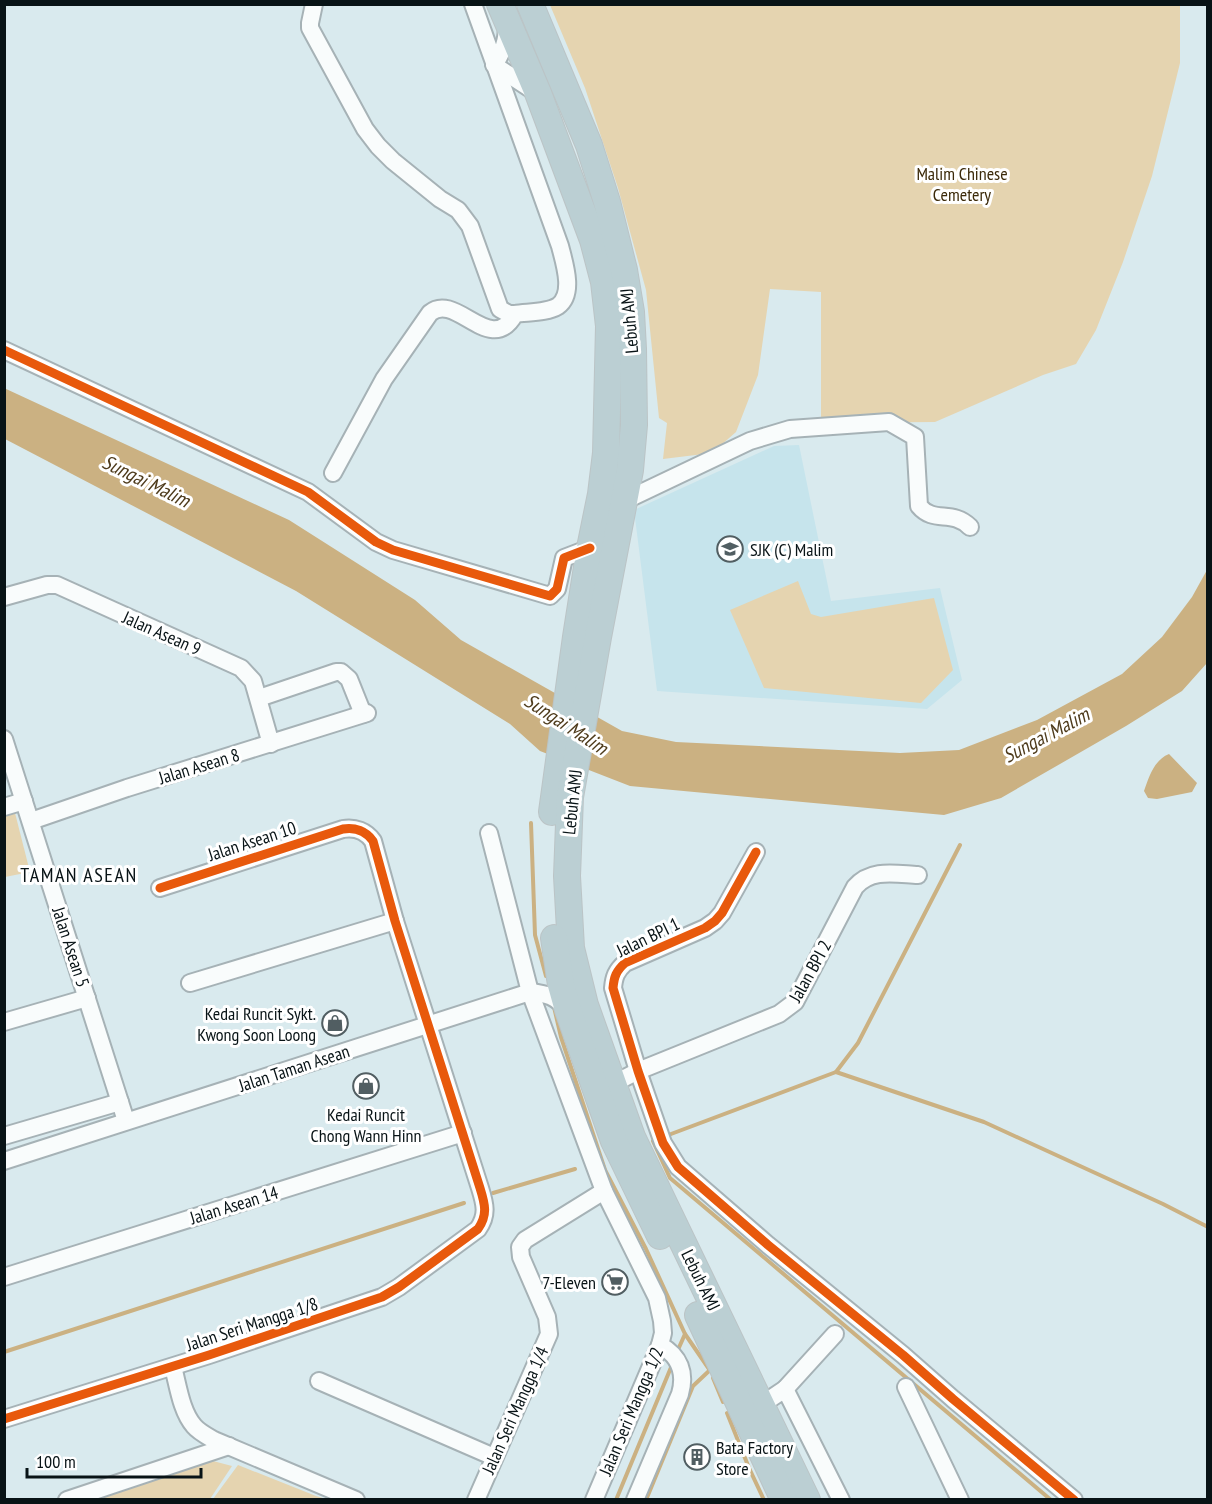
<svg xmlns="http://www.w3.org/2000/svg" width="1212" height="1504" font-family="'PT Sans Narrow',sans-serif">
<style>
.built{fill:#c6e4ec}
.green{fill:#e5d4b0}
.water{fill:#cbb182}
.lines{fill:none;stroke-linecap:round;stroke-linejoin:round}
.stream{stroke:#cbb182;stroke-width:4}
.minor-casing{stroke:#a6b2b6;stroke-width:20}
.highway-casing{stroke:#bbc4c6;stroke-width:28}
.minor{stroke:#f9fcfc;stroke-width:16}
.highway{stroke:#bbcfd3;stroke-width:26}
.cycleway-casing{stroke:#fff;stroke-width:13}
.cycleway{stroke:#e8590c;stroke-width:9}
.labels{text-anchor:middle;dominant-baseline:central;stroke-width:6;stroke-linejoin:round;paint-order:stroke}
.park-label{font-size:18px;fill:#3b2909;stroke:#fff}
.street-label{font-size:18px;fill:#081316;stroke:#fff}
.poi-label{font-size:18px;fill:#081316;stroke:#fff;text-anchor:start}
.water-label{font-size:20px;font-style:italic;fill:#4e3b1c;stroke:#fff}
.neighbourhood-label{font-size:20px;letter-spacing:1.5px;fill:#081316;stroke:#fff}
</style>
<rect width="100%" height="100%" fill="#d9eaee"/>
<path class="built" d="M799,445L831,601L940,588L962,680L927,709L657,691L634,510L774,446Z"/>
<g class="green">
<path d="M550,5H1180V63L1152,176L1123,262L1096,330L1076,364L1043,375L935,422L821,423V292L770,289L758,375L736,432L712,453L663,459L667,423L659,418L646,290L618,188L585,88Z"/>
<path d="M798,581L811,614L821,617L934,598L953,670L921,703L764,688L730,610Z"/>
<path d="M14,809L30,872L5,877V813Z"/>
<path d="M213,1461L232,1466L210,1499L93,1500Z"/>
<path d="M238,1465L316,1496L326,1499H213Z"/>
</g>
<g class="water">
<path d="M4,388L289,520L415,600L461,640L622,731L676,742L900,753L959,750L1037,720L1122,674L1162,637L1192,597L1207,570V663L1182,691L1126,726L1001,798L944,815L630,786L540,751L510,724L296,591L5,439Z"/>
<path d="M1169,754L1197,783L1192,792L1157,799L1148,798L1144,791C1149,777 1154,760 1169,754Z"/>
</g>
<g class="lines">
<g class="stream">
<path d="M531,823L535,935L546,976"/>
<path d="M554,1007L561,1037L605,1170L646,1249L685,1334L709,1369"/>
<path d="M836,1072L984,1122L1163,1204L1208,1227"/>
<path d="M671,1134L836,1072L858,1043L960,845"/>
<path d="M653,1141L670,1178L1051,1500"/>
<path d="M493,1193L575,1169"/>
<path d="M4,1352L464,1203"/>
<path d="M677,1352L685,1334"/>
<path d="M713,1378L723,1402"/>
<path d="M727,1413L749,1468L764,1500"/>
<path d="M616,1500L672,1365"/>
<path d="M646,1500L693,1386L710,1370"/>
</g>
<g class="minor-casing">
<g id="minor">
<path d="M314,4L310,23V28L365,129L378,146L393,161L440,199L458,210L470,226L500,309L509,314H515"/>
<path d="M507,25C507,41 503,52 494,65L537,93"/>
<path d="M4,350L308,492L376,542L393,550L550,596L557,589L564,558L590,548"/>
<path d="M333,473L384,379L430,313C456,291 491,358 515,314C527,312 547,313 558,306C575,294 564,262 560,246L473,4"/>
<path d="M624,501L750,441L790,429L889,422L915,437L919,506C934,524 952,509 970,527"/>
<path d="M4,597L47,585H57L241,668L253,681L271,744"/>
<path d="M259,698L336,672H341L349,679L363,714"/>
<path d="M4,739L126,1121"/>
<path d="M4,807L24,801"/>
<path d="M31,821L127,788L367,713"/>
<path d="M489,833L530,992L604,1191L657,1298L662,1321L663,1333L660,1345L594,1500"/>
<path d="M756,852L722,913L715,921L705,928L625,963C616,971 614,977 613,988L638,1071L663,1143L678,1167L768,1245L903,1355L953,1399L1074,1500"/>
<path d="M190,983L395,921"/>
<path d="M4,1022L87,998"/>
<path d="M613,1084L638,1071L779,1014L795,1002L855,887C871,868 896,874 918,875"/>
<path d="M4,1136L120,1102"/>
<path d="M4,1161L530,992C546,994 557,996 566,1010"/>
<path d="M4,1277L463,1133"/>
<path d="M173,1367C178,1385 181,1411 194,1426C199,1432 207,1436 214,1440L356,1500"/>
<path d="M319,1381L494,1457"/>
<path d="M906,1387L960,1500"/>
<path d="M785,1389L835,1334"/>
<path d="M761,1405L785,1389L841,1500"/>
<path d="M4,1419L209,1355L382,1297L399,1287L478,1229C488,1215 485,1204 480,1188L395,921L373,841C366,831 355,827 343,829L160,888"/>
<path d="M67,1500L229,1446"/>
<path d="M476,1500L549,1334L547,1317L521,1257L520,1247L525,1240L604,1191"/>
<path d="M635,1500L680,1394C686,1373 680,1356 660,1345"/>
</g>
</g>
<g class="highway-casing">
<g id="highway">
<path d="M500,4L538,93L593,240L604,282L609,326L606,453L601,494L590,548L576,637L552,812"/>
<path d="M530,4L589,145L607,202L624,270L631,312L633,349L634,425L630,470L598,637L570,797L567,876L571,948L585,1005L632,1137L807,1500"/>
<path d="M554,938L561,985L568,1010L614,1141L660,1236"/>
<path d="M698,1315L784,1500"/>
</g>
</g>
<use href="#minor" class="minor"/>
<use href="#highway" class="highway"/>
<g class="cycleway-casing">
<g id="cycleway">
<path d="M4,350L308,492L376,542L393,550L550,596L557,589L564,558L590,548"/>
<path d="M756,852L722,913L715,921L705,928L625,963C616,971 614,977 613,988L638,1071L663,1143L678,1167L768,1245L903,1355L953,1399L1074,1500"/>
<path d="M4,1419L209,1355L382,1297L399,1287L478,1229C488,1215 485,1204 480,1188L395,921L373,841C366,831 355,827 343,829L160,888"/>
</g>
</g>
<use href="#cycleway" class="cycleway"/>
</g>
<defs>
<g id="school-ring" transform="scale(1.35)"><circle r="9.5" fill="#fff" stroke="#515e62" stroke-width="1.5"/><path d="M0-5L7-2L0 1L-7-2ZM-4 1L0 2.5L4 1V4Q0 6-4 4Z" fill="#515e62"/></g>
<g id="shop-ring" transform="scale(1.35)"><circle r="9.5" fill="#fff" stroke="#515e62" stroke-width="1.5"/><path d="M-5-2.5h2.3a2.7 3.5 0 0 1 5.4 0H5L5.5 6h-11ZM-1.5-2.5h3a1.5 2.3 0 0 0-3 0Z" fill="#515e62"/></g>
<g id="supermarket-ring" transform="scale(1.35)"><circle r="9.5" fill="#fff" stroke="#515e62" stroke-width="1.5"/><path d="M-6-5.5h2.5l.6 2H6L4.5 2H-2.5L-4.4-4H-6ZM-1.5 3.2a1.3 1.3 0 1 0 .1 0ZM3 3.2a1.3 1.3 0 1 0 .1 0Z" fill="#515e62"/></g>
<g id="building-ring" transform="scale(1.35)"><circle r="9.5" fill="#fff" stroke="#515e62" stroke-width="1.5"/><path d="M-4-6H4V6H1V3H-1V6H-4ZM-2.5-4.3h1.7v1.8h-1.7ZM.8-4.3h1.7v1.8H.8ZM-2.5-1h1.7V.8h-1.7ZM.8-1h1.7V.8H.8Z" fill="#515e62"/></g>
</defs>
<g fill-rule="evenodd">
<use href="#school-ring" x="730" y="549"/>
<use href="#shop-ring" x="335" y="1023"/>
<use href="#shop-ring" x="366" y="1086"/>
<use href="#supermarket-ring" x="615" y="1282"/>
<use href="#building-ring" x="697" y="1457"/>
</g>
<g class="labels">
<g class="park-label">
<text x="962" y="173">Malim Chinese<tspan x="962" dy="21">Cemetery</tspan></text>
</g>
<g class="street-label">
<text transform="translate(629 321) rotate(-95)">Lebuh AMJ</text>
<text transform="translate(162 633) rotate(24)">Jalan Asean 9</text>
<text transform="translate(199 766) rotate(-17)">Jalan Asean 8</text>
<text transform="translate(572 802) rotate(-84)">Lebuh AMJ</text>
<text transform="translate(252 841) rotate(-18)">Jalan Asean 10</text>
<text transform="translate(648 937) rotate(-26)">Jalan BPI 1</text>
<text transform="translate(71 947) rotate(72)">Jalan Asean 5</text>
<text transform="translate(810 971) rotate(-61)">Jalan BPI 2</text>
<text transform="translate(294 1068) rotate(-18)">Jalan Taman Asean</text>
<text transform="translate(234 1205) rotate(-17)">Jalan Asean 14</text>
<text transform="translate(701 1280) rotate(64)">Lebuh AMJ</text>
<text transform="translate(252 1324) rotate(-18)">Jalan Seri Mangga 1/8</text>
<text transform="translate(515 1410) rotate(-66)">Jalan Seri Mangga 1/4</text>
<text transform="translate(631 1411) rotate(-67)">Jalan Seri Mangga 1/2</text>
</g>
<g class="poi-label">
<text x="750" y="549">SJK (C) Malim</text>
<text x="316" y="1013" text-anchor="end">Kedai Runcit Sykt.<tspan x="316" dy="21">Kwong Soon Loong</tspan></text>
<text x="366" y="1114" text-anchor="middle">Kedai Runcit<tspan x="366" dy="21">Chong Wann Hinn</tspan></text>
<text x="596" y="1282" text-anchor="end">7-Eleven</text>
<text x="716" y="1447">Bata Factory<tspan x="716" dy="21">Store</tspan></text>
</g>
<g class="water-label">
<text transform="translate(146 481) rotate(26)">Sungai Malim</text>
<text transform="translate(566 724) rotate(33)">Sungai Malim</text>
<text transform="translate(1046 735) rotate(-28)">Sungai Malim</text>
</g>
<g class="neighbourhood-label">
<text x="79" y="875">TAMAN ASEAN</text>
</g>
</g>
<rect width="1212" height="1504" fill="none" stroke="#081316" stroke-width="12"/>
<path d="M27 1468v9h174v-9" fill="none" stroke="#081316" stroke-width="3"/>
<text x="36" y="1468" font-size="18" fill="#081316" stroke="#ffffff" stroke-width="4.5" paint-order="stroke">100 m</text>
</svg>
